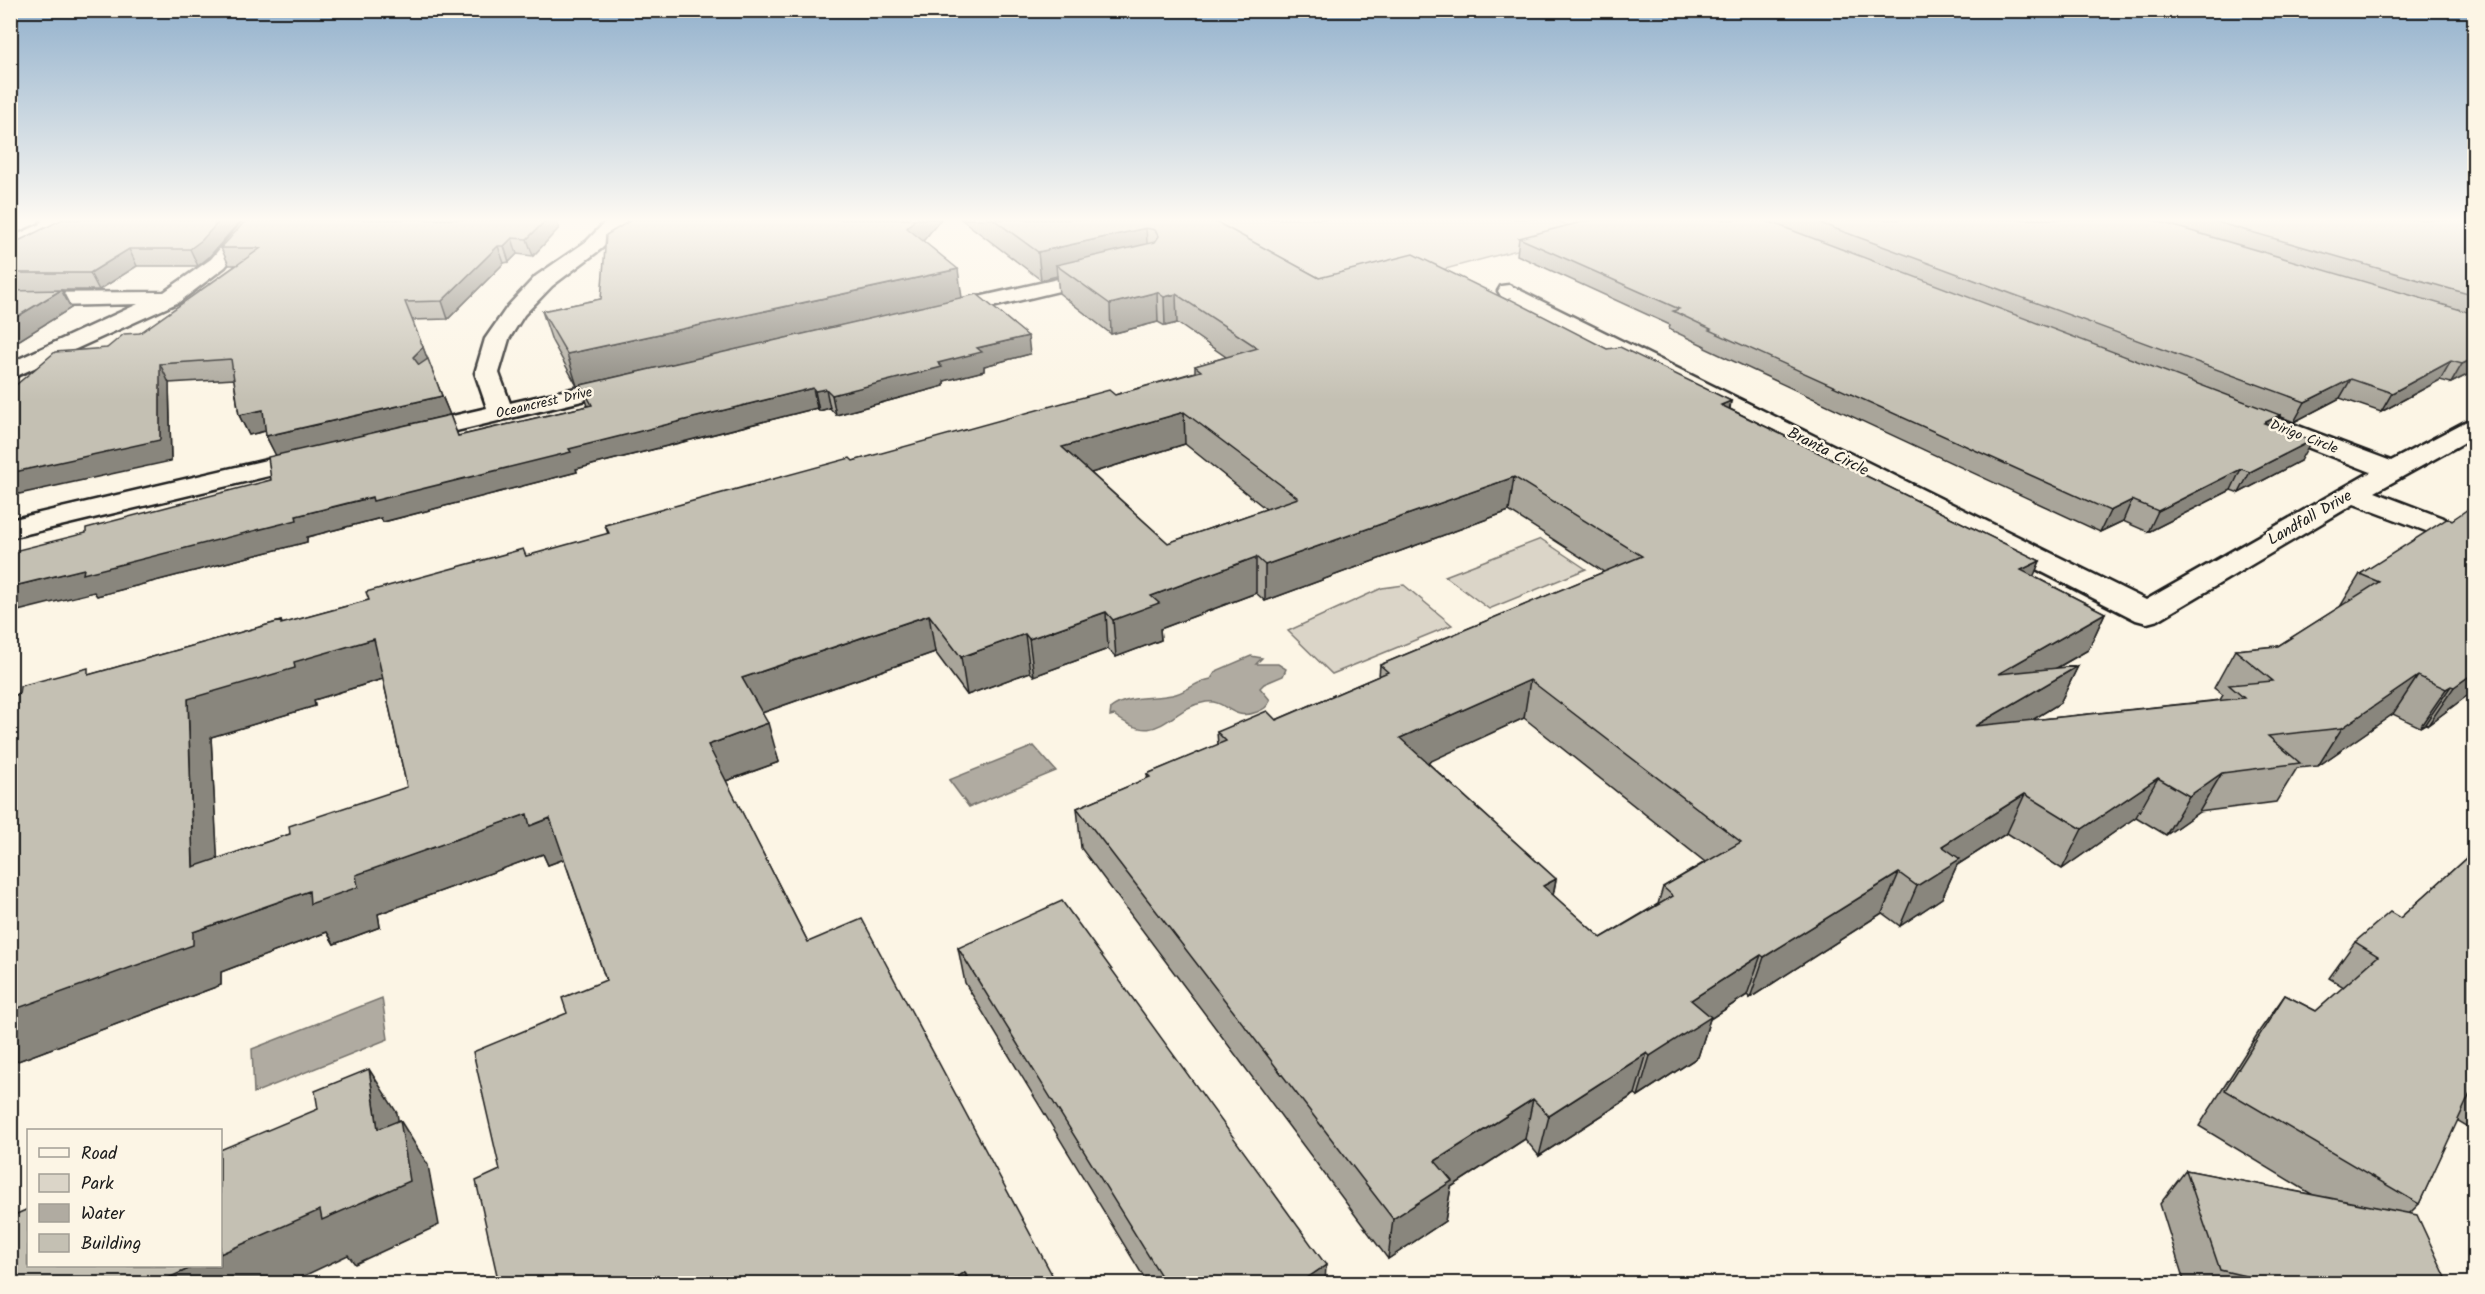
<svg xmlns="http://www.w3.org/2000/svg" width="2485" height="1294" font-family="Kalam,sans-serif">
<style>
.green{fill:#dbd5c8;stroke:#7c7872;stroke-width:1.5}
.water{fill:#b0aba1;stroke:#75726c;stroke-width:1.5}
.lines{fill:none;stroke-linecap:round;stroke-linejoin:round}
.minor-casing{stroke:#1c1c1c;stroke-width:5}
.primary-casing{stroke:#1c1c1c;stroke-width:5}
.minor{fill:#fcf5e5;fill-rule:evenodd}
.primary{fill:#fcf5e5;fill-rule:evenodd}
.wall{fill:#a9a59a;stroke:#1c1c1c;stroke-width:1.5;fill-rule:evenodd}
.shaded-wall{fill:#89867d;stroke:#1c1c1c;stroke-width:1.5}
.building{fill:#c4c0b3;stroke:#1c1c1c;stroke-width:1.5;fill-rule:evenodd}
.labels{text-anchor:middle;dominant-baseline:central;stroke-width:5;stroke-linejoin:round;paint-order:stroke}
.far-street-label{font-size:14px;fill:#1c1c1c;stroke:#fcf5e5}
.street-label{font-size:16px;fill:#1c1c1c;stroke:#fcf5e5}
</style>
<rect width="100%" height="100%" fill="#fcf5e5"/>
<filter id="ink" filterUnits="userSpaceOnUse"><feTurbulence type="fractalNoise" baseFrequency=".0167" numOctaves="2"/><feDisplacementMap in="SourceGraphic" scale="12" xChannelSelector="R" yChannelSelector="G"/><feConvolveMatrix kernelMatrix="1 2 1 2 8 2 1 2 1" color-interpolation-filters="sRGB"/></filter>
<g filter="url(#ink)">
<g class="green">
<path d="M1172,219H1553L1585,232L1317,303Z"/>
<path d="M1541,539L1586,569L1489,609L1445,576Z"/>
<path d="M1404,585L1452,625L1332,674L1288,631L1382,588Z"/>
</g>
<g class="water">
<path d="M1251,656L1262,658L1256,664H1278L1286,669L1283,676L1264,684L1260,688L1270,700C1268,707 1264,709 1257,712C1232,722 1226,699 1206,702C1167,708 1160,750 1114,715L1110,716L1111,708C1128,695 1152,699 1172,695C1187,692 1196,681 1211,679L1216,671Z"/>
<path d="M1034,746L1056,771L969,807L949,780Z"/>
<path d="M382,998L388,1039L254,1093L252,1049Z"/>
</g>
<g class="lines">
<g class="minor-casing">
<g id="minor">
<path d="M245,219H265L225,267L179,302L10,379V363L138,304L10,307V293L164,292L211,259Z"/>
<path d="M608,219H627L621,230L601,249L552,286L524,315L509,339L499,373L510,403L628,376L637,378L640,383L637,388L410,442L401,440L397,434L401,428L487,408L475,373L485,339L508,306L536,276L587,241Z"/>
<path d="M1102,269L1109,271L1113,275L1109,279L942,319L934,317L931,312L934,307Z"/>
<path d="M1509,285L2146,600L2371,472L2223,414L2219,409L2223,404L2232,401L2391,461L2465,422L2474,419V437L2375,492L2474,530V549L2354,504L2158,620L2147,623L2136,620L1501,296L1498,291L1501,286Z"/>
<path d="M313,449L323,451L326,457L323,463L10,538V520Z"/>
</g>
</g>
<g class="primary-casing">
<path id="primary" d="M16,219H40L37,223L10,235V221Z"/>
</g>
<use href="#minor" class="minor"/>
<use href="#primary" class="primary"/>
</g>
<g class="wall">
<path d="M242,219L209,257L198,266H137L99,290H62L71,308L10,346V291H40H10V245Z"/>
<path d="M707,219H941L923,241L962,298L1030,354L984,366V371L944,381V386L836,415L830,408L819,411L817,408L576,469L577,472L383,522L381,518L307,537V542L97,596L94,592L86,533L271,480L276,455L266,436V431L249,435L239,415L234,379L169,383L171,461L107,348L140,333L236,265H229L221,248L559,228L533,256L517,254L509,262L504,263L448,319L412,320L458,436L588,406L581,385L801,335L577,386L552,341L542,311L601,299L707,221Z"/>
<path d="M961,219H1211L1319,278L1607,349L1731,401L1730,409L2040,561L2033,576L2105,613L2088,650L2057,668L2078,666L2060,703L2032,720L2220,700L2223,695L2214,688L2235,650L2278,646L2340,607L2360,574L2452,520L2475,508V688L2472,692L2428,725L2425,724L2420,727L2393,714L2318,766L2297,768L2276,802L2199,812L2166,835L2136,817L2062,869L2007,833L1957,865L1942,898L1900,926L1882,913L1750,998L1747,995L1710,1019L1698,1057L1638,1096L1635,1094L1539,1156L1525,1139L1451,1187L1445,1221L1388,1259L1081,848L1077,808L1148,778L1147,774L1218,745L1217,732L1276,720L1379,676L1380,665L1604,572L1509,511L1265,601L1256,593L1160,629L1161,640L1116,657L1108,649L1034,676L1030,672L967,695L935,652L762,713L779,762L726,781L808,942L1057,1284H499L500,1170L567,1013L606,980L564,859L548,865L543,854L378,914L380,927L334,944L327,932L221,972V985L10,1064V697L281,621L282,624L608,534L605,525L853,461L1115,395L1195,372V366L1226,357L1177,323L1165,326L1158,322L1111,334L1059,293L1057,276L1041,280ZM1185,444L1266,509L1168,543L1091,473ZM383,679L407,787L290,834L217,859L211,737L315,706L314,700ZM1524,718L1705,862L1663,887L1658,904L1601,938L1553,895L1556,879L1427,762Z"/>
<path d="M1762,219H2475V371L2451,383L2440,380L2381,412L2340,398L2294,422L2279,416L2274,427L2300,461L2239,493L2231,490L2148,532L2123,521L2100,532L1705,348V346L1669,329L1670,325L1517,255L1519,238Z"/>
<path d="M2475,850V1131L2457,1120L2419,1204L2409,1214L2449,1284H2185L2160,1204L2186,1170L2313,1195L2199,1126L2260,1030L2285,995L2316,1011L2344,987L2329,978L2355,942L2400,918Z"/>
<path d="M958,948L1325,1284H1148L965,983Z"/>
</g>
<g class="shaded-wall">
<path d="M221,219H242L209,257L198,266L190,249Z"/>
<path d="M547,219H557L559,228L533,256L527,239Z"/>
<path d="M915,219H941L911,256L907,228Z"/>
<path d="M1146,228L1148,256L1056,265L1057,276L1041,280L1038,252Z"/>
<path d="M512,238L517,254L509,262L504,246Z"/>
<path d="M498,246L504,263L448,319L442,301Z"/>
<path d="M129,249L137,266L99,290L90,273Z"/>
<path d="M958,269L962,298L577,386L567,354Z"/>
<path d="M61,290L71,308L10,346V321Z"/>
<path d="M1157,292L1158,322L1111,334L1110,304Z"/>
<path d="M1176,294L1177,323L1165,326L1164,297Z"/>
<path d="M1028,336L1030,354L984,366V371L944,381V386L836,415L832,395L938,363L977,348Z"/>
<path d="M423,347L430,366L420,376L413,357Z"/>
<path d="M2475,358V371L2451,383L2462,364Z"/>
<path d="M2451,361L2440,380L2381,412L2392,393Z"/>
<path d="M160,364L169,383L171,461L10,496V473Z"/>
<path d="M2351,379L2340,398L2294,422L2305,402Z"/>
<path d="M813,388L817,408L576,469L577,472L383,522L381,518L307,537V542L97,596L94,592L10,613V587Z"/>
<path d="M826,389L830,408L819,411L815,391Z"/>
<path d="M442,396L450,415L276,456L266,436Z"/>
<path d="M1731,401L1724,434L1721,405Z"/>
<path d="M263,410L273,429L249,435L239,415Z"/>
<path d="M1184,412L1185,444L1065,481L1062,447Z"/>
<path d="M2280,415L2270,435L2264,423Z"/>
<path d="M2311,441L2300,461L2239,493L2250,472Z"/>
<path d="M2241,469L2231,490L2148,532L2158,511Z"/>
<path d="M1514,477L1509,511L1265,601V565Z"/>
<path d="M2132,500L2123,521L2100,532L2110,511Z"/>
<path d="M1256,557V593L1160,629L1161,640L1116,657L1113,620L1151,596Z"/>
<path d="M2040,561L2025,597L2021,570Z"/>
<path d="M1106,612L1108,649L1034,676L1029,639Z"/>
<path d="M2105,613L2088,650L1981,711L1998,674Z"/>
<path d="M929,615L935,652L753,716L742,678Z"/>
<path d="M281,621L300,659L374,639L392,676L314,700L315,706L211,737L220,906L193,867L188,699L281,624Z"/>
<path d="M1025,634L1030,672L967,695L961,657Z"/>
<path d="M2078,666L2060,703L1959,765L1975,726Z"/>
<path d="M2475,672V688L2472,692L2428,725L2454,687Z"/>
<path d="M2418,676L2393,714L2318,766L2342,728Z"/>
<path d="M1530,680L1524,718L1397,777L1400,738Z"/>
<path d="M2451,686L2425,724L2420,727L2446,689Z"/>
<path d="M768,723L779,762L720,783L708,745Z"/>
<path d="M2222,773L2199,812L2166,835L2189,796Z"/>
<path d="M2158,778L2136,817L2062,869L2082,829Z"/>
<path d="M2025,794L2007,833L1957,865L1942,898L1900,926L1917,886L1942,846Z"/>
<path d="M527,814L550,818L567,858L548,865L543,854L378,914L380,927L334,944L327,932L221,972V985L10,1064V1011L193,932Z"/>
<path d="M1899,873L1882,913L1750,998L1764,957Z"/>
<path d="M1556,879L1549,919L1543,886Z"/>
<path d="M1761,955L1747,995L1710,1019L1698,1057L1638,1096L1650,1056L1691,1000Z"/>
<path d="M1647,1053L1635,1094L1539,1156L1549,1116Z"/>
<path d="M369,1069L397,1113L407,1174L378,1129Z"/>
<path d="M1533,1099L1525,1139L1451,1187L1445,1221L1388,1259L1393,1219L1435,1161Z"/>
<path d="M400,1120L428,1165L439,1225L355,1264L348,1255L287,1284H155L195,1266H220V1254Z"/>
<path d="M1326,1265L1325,1284H1298Z"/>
<path d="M965,1272L968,1284H946Z"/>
</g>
<g class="building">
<path d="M63,219H221L202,240L190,249H129L90,273H10V245Z"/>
<path d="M247,219H547L527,239L512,238L504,246H498L442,301L405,302L423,347L413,357L419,365L428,359L442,396L266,436L263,410L239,415L231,359L160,364V440L10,473V390L55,352L107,348L124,334L140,333L261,248H221Z"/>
<path d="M633,219H684L721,222L718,219H915L907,228L958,269L567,354L542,311L601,299L606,235Z"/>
<path d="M993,219H1211L1319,278L1413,254L1507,300L1510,299L1607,349L1620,347L1731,401L1721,405L2040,561L2021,570L2105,613L1998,674L2078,666L1975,726L2244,698L2229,685L2273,681L2235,650L2278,646L2379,582L2360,574L2448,518L2452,520L2471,507L2475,508V642L2472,643L2475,644V672L2454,687L2451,686L2446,689L2418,676L2342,728L2268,736L2300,763L2222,773L2189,796L2158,778L2082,829L2025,794L1942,846L1960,859L1917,886L1899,873L1764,957L1761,955L1691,1000L1711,1017L1650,1056L1647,1053L1549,1116L1533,1099L1435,1161L1452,1181L1393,1219L1077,808L1150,777L1147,774L1226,741L1217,732L1267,711L1276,720L1388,672L1380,665L1642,556L1514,477L1265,565L1256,557L1151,596L1159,603L1113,620L1106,612L1029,639L1025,634L961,657L929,615L742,678L768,723L708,745L808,942L862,919L1057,1284H970L965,1272L946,1284H499L476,1181L500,1170L473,1052L567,1013L562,998L606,980L550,818L530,826L527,814L356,875L358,887L310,904L309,891L193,932V945L10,1011V697L19,694L20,686L88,668V675L281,621V624L369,600L366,592L523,549L526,556L609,533L605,525L850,458L853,461L1109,390L1115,395L1201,371L1195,366L1258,348L1176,294L1164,297L1157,292L1110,304L1056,265L1155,242L1159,236L1155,230L1146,228L1038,252ZM1184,412L1298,498L1168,543L1062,447ZM374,639L407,787L289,826L290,834L193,867L188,699L295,668L294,662ZM1530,680L1741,842L1663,887L1673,896L1601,938L1543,886L1556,879L1400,738Z"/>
<path d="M1593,219H1762L2280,415L2264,423L2311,441L2250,472L2241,469L2158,511L2132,500L2110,511L1709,330L1711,329L1673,311L1679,309L1519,238Z"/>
<path d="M1809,219H2150L2475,314V358L2462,364L2451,361L2392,393L2351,379L2305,402Z"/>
<path d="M2206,219H2475V296Z"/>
<path d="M61,290L10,321V291Z"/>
<path d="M977,294L1028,336L977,348L982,352L938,363L942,367L832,395L826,389L815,391L813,388L569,449L571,452L373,501L372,497L296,516L297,520L83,574L84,569L10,587V552L86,533V528L271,480L268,457L450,415L458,436L592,405L581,385Z"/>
<path d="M2475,850V1083L2419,1204L2225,1090L2285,995L2316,1011L2378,956L2355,942L2390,912L2400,918Z"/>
<path d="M1062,901L1326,1265L1298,1284H1166L958,948Z"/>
<path d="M369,1069L378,1129L400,1120L410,1181L322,1220L320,1210L220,1254V1150L318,1109L315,1091Z"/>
<path d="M2186,1170L2417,1215L2449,1284H2260L2258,1279L2220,1270Z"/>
<path d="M28,1209V1266H195L155,1284H10V1217Z"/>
</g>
</g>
<linearGradient id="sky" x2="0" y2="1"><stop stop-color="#91b0cc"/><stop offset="0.55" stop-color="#fefaf3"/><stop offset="1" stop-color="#fefaf3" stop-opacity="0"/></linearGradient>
<rect width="2485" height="400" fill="url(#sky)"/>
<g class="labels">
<g class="far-street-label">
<text transform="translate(544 403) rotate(-13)">Oceancrest Drive</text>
<text transform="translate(2304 437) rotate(21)">Dirigo Circle</text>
</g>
<g class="street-label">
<text transform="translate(1828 452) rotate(27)">Branta Circle</text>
<text transform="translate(2310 518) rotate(-30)">Landfall Drive</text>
</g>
</g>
<rect width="2485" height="1294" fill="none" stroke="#fcf5e5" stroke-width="36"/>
<rect x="18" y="18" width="2449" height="1258" fill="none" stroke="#1c1c1c" stroke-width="2" filter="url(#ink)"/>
<rect x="27" y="1129" width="195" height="138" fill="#fcf5e5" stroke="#a29e95" stroke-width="1.5"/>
<rect x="39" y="1148" width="30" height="9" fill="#fcf5e5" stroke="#a29e95" stroke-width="1.5"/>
<text x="81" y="1159" font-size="18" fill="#1c1c1c">Road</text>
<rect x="39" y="1174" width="30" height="18" fill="#dbd5c8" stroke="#a29e95" stroke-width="1.5"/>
<text x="81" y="1189" font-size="18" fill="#1c1c1c">Park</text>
<rect x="39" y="1204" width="30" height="18" fill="#b0aba1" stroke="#a29e95" stroke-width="1.5"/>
<text x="81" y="1219" font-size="18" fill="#1c1c1c">Water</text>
<rect x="39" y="1234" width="30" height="18" fill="#c4c0b3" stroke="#a29e95" stroke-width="1.5"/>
<text x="81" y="1249" font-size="18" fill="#1c1c1c">Building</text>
</svg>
